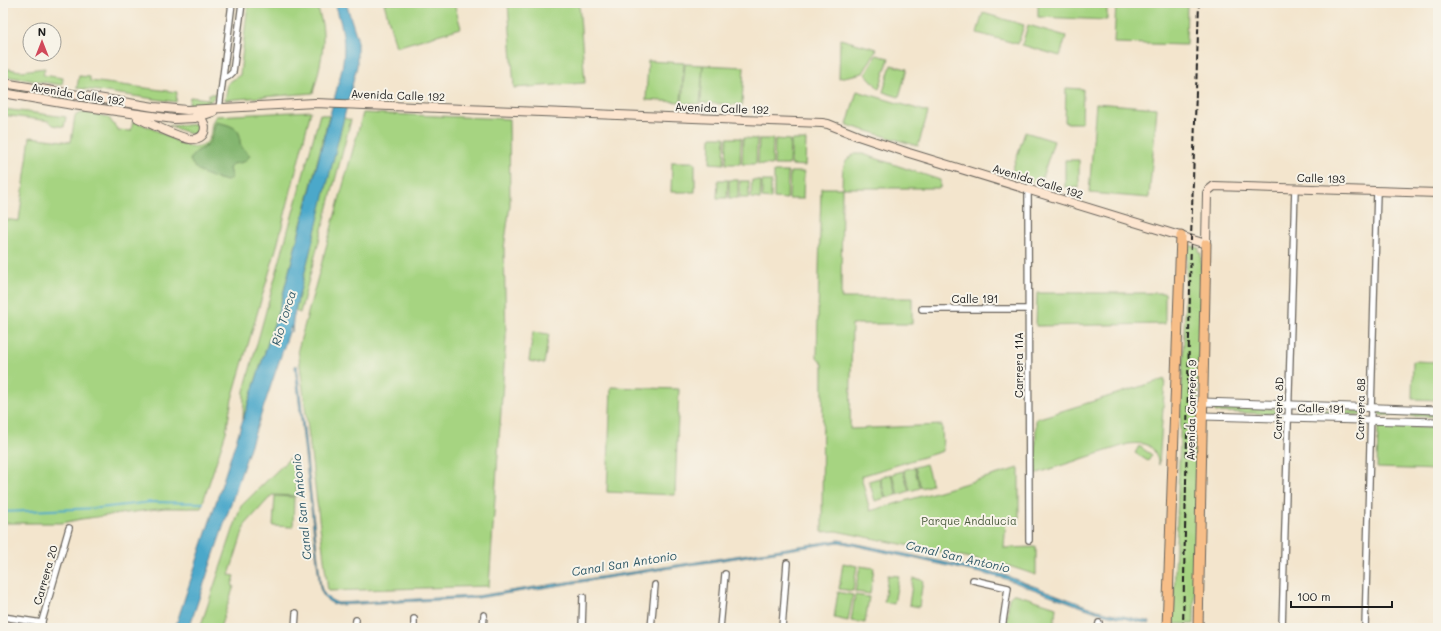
<svg xmlns="http://www.w3.org/2000/svg" width="1441" height="631" font-family="Mali,sans-serif">
<style>
.green{fill:#a6d481;stroke:#61784e}
.forest{fill:#84b66f;stroke:#506946}
.water{fill:#4ca8ca;stroke:#346273}
.lines{fill:none;stroke-linecap:round;stroke-linejoin:round}
.stream{stroke:#4ca8ca;stroke-width:2}
.minor-casing{stroke:#67625a;stroke-width:8}
.tertiary-casing{stroke:#67625a;stroke-width:9}
.secondary-casing{stroke:#67625a;stroke-width:10}
.primary-casing{stroke:#67625a;stroke-width:11}
.minor{stroke:#fff;stroke-width:5.5}
.tertiary{stroke:#fff;stroke-width:7}
.secondary{stroke:#fce5cf;stroke-width:8}
.primary{stroke:#f7be88;stroke-width:9}
.rail{stroke:#1c1c1c;stroke-width:2;stroke-dasharray:6 3;stroke-linecap:butt}
.labels{text-anchor:middle;dominant-baseline:central;stroke-width:4;stroke-linejoin:round;paint-order:stroke}
.street-label{font-size:11px;fill:#1c1c1c;stroke:#f7f3e8}
.park-label{font-size:11px;fill:#4c5c3f;stroke:#f7f3e8}
.water-label{font-size:12px;font-style:italic;fill:#325b6a;stroke:#f7f3e8}
</style>
<rect width="100%" height="100%" fill="#f7f3e8"/>
<filter id="ink" filterUnits="userSpaceOnUse"><feTurbulence type="fractalNoise" baseFrequency=".025" numOctaves="2"/><feDisplacementMap in="SourceGraphic" scale="8" xChannelSelector="R" yChannelSelector="G"/><feConvolveMatrix kernelMatrix="1 2 1 2 8 2 1 2 1" color-interpolation-filters="sRGB"/></filter>
<filter id="wash" filterUnits="userSpaceOnUse"><feTurbulence type="fractalNoise" baseFrequency=".012" numOctaves="4" result="noise"/><feDisplacementMap in="SourceGraphic" scale="16" xChannelSelector="R" yChannelSelector="G"/><feGaussianBlur stdDeviation="0.9" result="paint"/><feColorMatrix in="noise" values="0 0 0 0 0 0 0 0 0 0 0 0 0 0 0 0 0 1.4 0 .05"/><feComposite in="paint" operator="in"/></filter>
<g filter="url(#wash)">
<rect width="100%" height="100%" fill="#f3e5cd"/>
<g class="green">
<path d="M248,3H316C319,13 323,23 323,34C324,54 318,74 313,93L225,100L228,83L240,75Z"/>
<path d="M384,3H454L461,28L396,47Z"/>
<path d="M508,3H579L585,83L514,88Z"/>
<path d="M1038,3H1107V20L1038,17Z"/>
<path d="M1116,3H1187L1186,45L1114,43Z"/>
<path d="M983,13L1024,25L1018,44L977,33Z"/>
<path d="M1028,25L1066,36L1060,56L1022,45Z"/>
<path d="M840,39L877,49L863,73L839,78Z"/>
<path d="M876,55L889,58L879,89L866,74Z"/>
<path d="M648,61L684,63L681,102L646,100Z"/>
<path d="M685,64L703,65L700,104L682,103Z"/>
<path d="M703,65L744,67L742,105L701,103Z"/>
<path d="M891,65L907,69L899,97L883,92Z"/>
<path d="M3,68L21,71L45,68L43,75L63,78L62,85L3,76Z"/>
<path d="M79,76L90,77V81L177,92L176,102L77,88Z"/>
<path d="M3,88L69,98V100L3,90Z"/>
<path d="M1066,88L1083,89L1082,123H1065Z"/>
<path d="M857,91L928,112L918,146L847,125Z"/>
<path d="M209,94H216L211,101L204,106L189,104L190,97L208,99Z"/>
<path d="M85,101L171,114H180V116L85,103Z"/>
<path d="M1096,103L1157,108L1149,198L1089,193Z"/>
<path d="M3,109L66,117L64,127L53,125L49,121L3,115Z"/>
<path d="M311,111L277,246L232,399L226,432L201,508H165L81,519L62,523H3V219L19,221L30,137L71,142L75,116C83,109 98,115 108,117L118,130L131,131L133,121C145,125 156,130 167,136C173,139 180,144 187,146C193,148 203,148 207,142C214,134 208,126 216,116Z"/>
<path d="M363,113L509,119L510,205L504,248L506,338L489,586L328,591L298,349Z"/>
<path d="M320,114L329,116L280,306L243,419L244,391Z"/>
<path d="M343,118L351,120L300,313L295,311Z"/>
<path d="M199,124L202,128L198,135H194L169,126L186,125Z"/>
<path d="M1025,132L1054,141L1040,184L1011,174Z"/>
<path d="M711,137H725L724,164L710,163Z"/>
<path d="M727,138H741L740,164H726Z"/>
<path d="M743,138L757,139L756,164H742Z"/>
<path d="M759,139H773L772,165L758,164Z"/>
<path d="M775,139L790,140L789,165H774Z"/>
<path d="M791,140H806L805,166L791,165Z"/>
<path d="M855,154H863L940,180V188H842L841,298H912V324H852L850,429L942,425L943,451L861,476L870,511L1019,468V519L1006,520L1004,548L1036,547V575L1006,565L836,531L822,532L823,364L817,357L821,188H842C843,173 840,162 855,154Z"/>
<path d="M1065,160H1079V188L1065,187Z"/>
<path d="M672,162H695V192H671Z"/>
<path d="M774,172H788L787,199L774,198Z"/>
<path d="M790,172H804L803,199H789Z"/>
<path d="M718,180H728L727,198H717Z"/>
<rect x="729" y="180" width="9" height="18"/>
<path d="M752,180L761,181L760,199L751,198Z"/>
<rect x="740" y="181" width="9" height="17"/>
<path d="M762,181H771V199L762,198Z"/>
<path d="M1189,245L1199,248V253H1201L1194,624H1173L1187,250H1189Z"/>
<path d="M1037,293H1165V324L1036,326Z"/>
<path d="M533,332L549,334L544,364L529,361Z"/>
<path d="M1413,361L1438,362V400L1412,399Z"/>
<path d="M1165,379L1159,465C1155,445 1148,442 1128,444L1035,474L1036,419Z"/>
<path d="M611,387L679,389L675,495L607,492Z"/>
<path d="M1216,407L1280,409L1282,412L1279,414L1216,412L1214,410Z"/>
<path d="M1299,409L1362,411L1364,413L1362,415L1298,413L1296,411Z"/>
<path d="M1378,411L1438,413V417L1380,415L1378,413Z"/>
<path d="M1378,426L1438,428V470L1377,468Z"/>
<path d="M1139,446L1152,455L1148,461L1135,453Z"/>
<path d="M293,455L297,496L272,495L245,525L229,575L235,576L232,585L234,586L220,628H200L241,506Z"/>
<path d="M926,464L932,485L921,488L915,467Z"/>
<path d="M914,467L920,488L910,491L904,470Z"/>
<path d="M903,471L909,491L898,495L892,474Z"/>
<path d="M891,474L897,495L886,498L880,477Z"/>
<path d="M879,478L885,498L875,501L869,481Z"/>
<path d="M275,496L294,497L293,527L273,526Z"/>
<path d="M843,563L857,566L853,591L839,589Z"/>
<path d="M860,566L874,568L870,594L855,592Z"/>
<path d="M888,575L899,576L894,604L884,602Z"/>
<path d="M913,578L923,580L919,607L909,605Z"/>
<path d="M838,592L853,595L848,621L834,618Z"/>
<path d="M1013,594H1016L1056,607L1054,628H1006L1009,598Z"/>
<path d="M855,595L869,597L865,623L851,621Z"/>
</g>
<path class="forest" d="M216,122C225,124 238,126 240,136C240,137 240,142 240,142C241,148 246,152 250,155C246,163 240,163 232,164L229,169L232,177L227,181C213,178 196,174 190,160C196,149 198,152 206,146C213,141 213,129 216,122Z"/>
<g class="water">
<path d="M335,3H346L357,38V66L293,319L292,332L291,326L189,628H175L280,306L341,73C347,46 343,29 335,3Z"/>
<path d="M297,365L321,587C324,596 329,600 338,603L477,596L839,540L1004,575L1097,610L1150,622L1149,624L1096,612L1003,578L839,542L478,598L337,605C327,602 323,597 320,588L295,366Z"/>
</g>
<g class="lines">
<path class="stream" d="M3,512L99,508L152,502L203,503"/>
</g>
</g>
<g filter="url(#ink)">
<g class="lines">
<g class="minor-casing">
<g id="minor">
<path d="M223,79L229,76L233,72L242,3"/>
<path d="M219,109L232,3"/>
<path d="M1028,190L1029,540"/>
<path d="M922,309H1028"/>
<path d="M973,580L1008,588L1002,628"/>
<path d="M3,617L42,623"/>
<path d="M40,628L69,528"/>
<path d="M295,628L296,613"/>
<path d="M355,628L356,620"/>
<path d="M414,628V619"/>
<path d="M483,628L484,615"/>
<path d="M582,628L583,597"/>
<path d="M651,628L655,585"/>
<path d="M720,628L725,574"/>
<path d="M782,628L787,563"/>
<path d="M1098,628L1099,623"/>
<path d="M1282,628L1295,188"/>
<path d="M1365,628L1377,191"/>
</g>
</g>
<g class="tertiary-casing">
<g id="tertiary">
<path d="M1203,402L1438,410"/>
<path d="M1203,416L1438,422"/>
</g>
</g>
<g class="secondary-casing">
<g id="secondary">
<path d="M3,83L154,107L187,110L315,103L822,123L828,124L858,136L909,153L1206,244L1207,193L1209,190L1214,186L1438,193"/>
<path d="M3,93L73,105L174,119L195,118L213,112"/>
<path d="M138,118C152,124 176,137 190,139C207,141 210,122 196,115"/>
</g>
</g>
<g class="primary-casing">
<g id="primary">
<path d="M1167,628L1181,236"/>
<path d="M1198,628L1206,244"/>
</g>
</g>
<use href="#minor" class="minor"/>
<use href="#tertiary" class="tertiary"/>
<use href="#secondary" class="secondary"/>
<use href="#primary" class="primary"/>
<path class="rail" d="M1183,628L1191,239L1199,3"/>
</g>
</g>
<g class="labels">
<g class="street-label">
<text transform="translate(78 94) rotate(9)">Avenida Calle 192</text>
<text transform="translate(398 95) rotate(2)">Avenida Calle 192</text>
<text transform="translate(722 108) rotate(2)">Avenida Calle 192</text>
<text transform="translate(1321 178) rotate(2)">Calle 193</text>
<text transform="translate(1038 181) rotate(17)">Avenida Calle 192</text>
<text x="975" y="298">Calle 191</text>
<text transform="translate(1018 365) rotate(-90)">Carrera 11A</text>
<text transform="translate(1278 408) rotate(-88)">Carrera 8D</text>
<text transform="translate(1321 408) rotate(1)">Calle 191</text>
<text transform="translate(1360 409) rotate(-89)">Carrera 8B</text>
<text transform="translate(1191 410) rotate(-89)">Avenida Carrera 9</text>
<text transform="translate(45 575) rotate(-74)">Carrera 20</text>
</g>
<g class="park-label">
<text x="969" y="520">Parque Andalucía</text>
</g>
<g class="water-label">
<text transform="translate(283 318) rotate(-73)">Río Torca</text>
<text transform="translate(301 507) rotate(-96)">Canal San Antonio</text>
<text transform="translate(958 556) rotate(13)">Canal San Antonio</text>
<text transform="translate(624 563) rotate(-9)">Canal San Antonio</text>
</g>
</g>
<rect width="1441" height="631" fill="none" stroke="#f7f3e8" stroke-width="16"/>
<g transform="translate(42 42)"><circle r="19" fill="#f7f3e8" stroke="#9f9d96"/>
<path d="M0-3L7 15L0 10L-7 15Z" fill="#d1495b"/>
<text y="-6" font-size="11" font-weight="bold" text-anchor="middle" fill="#1c1c1c">N</text>
</g>
<path d="M1291 601v6h101v-6" fill="none" stroke="#1c1c1c" stroke-width="2"/>
<text x="1297" y="601" font-size="12" fill="#1c1c1c" stroke="#f7f3e8" stroke-width="3" paint-order="stroke">100 m</text>
</svg>
